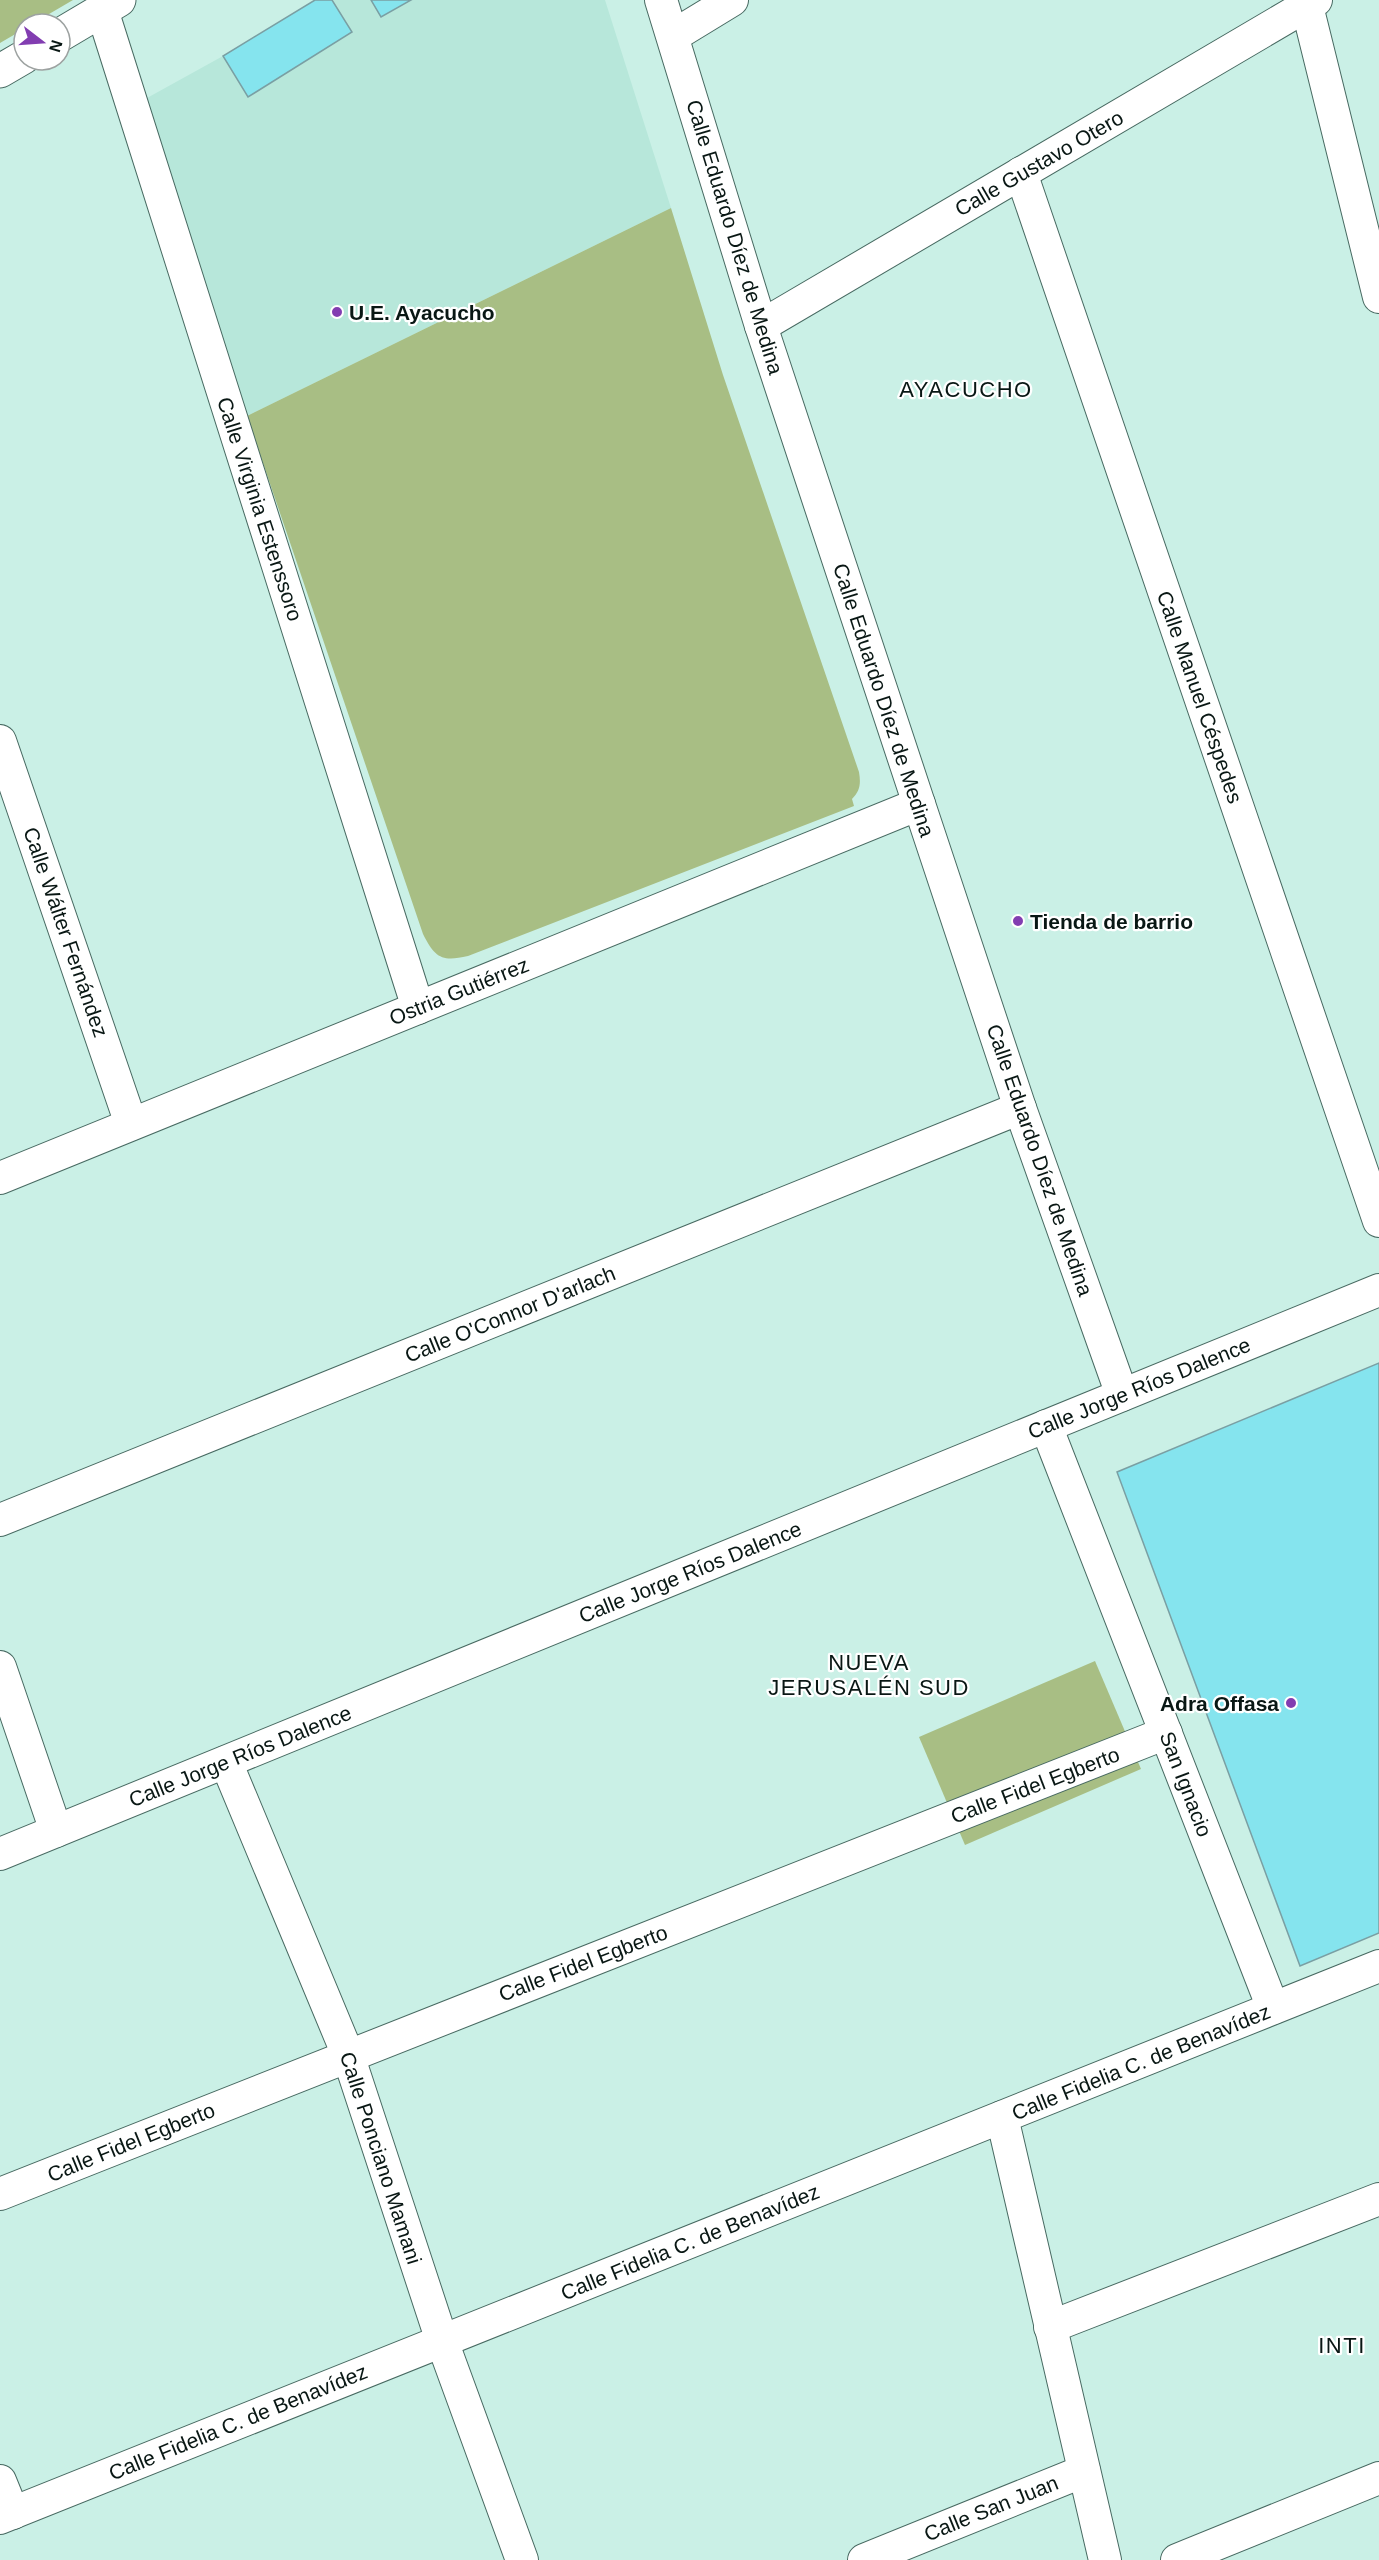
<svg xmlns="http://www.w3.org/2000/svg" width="1379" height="2560" font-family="Arial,sans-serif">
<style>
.built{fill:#b7e7da}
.green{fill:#a8be84}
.building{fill:#85e4ee;stroke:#7a9fa3;stroke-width:1.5}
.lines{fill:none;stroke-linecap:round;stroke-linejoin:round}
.street-casing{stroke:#486a62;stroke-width:34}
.primary-casing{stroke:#486a62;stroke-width:35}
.street{stroke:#fff;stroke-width:32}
.primary{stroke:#fff;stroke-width:33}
.poi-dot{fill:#823db1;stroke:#fff;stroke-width:2}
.labels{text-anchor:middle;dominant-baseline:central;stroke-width:4.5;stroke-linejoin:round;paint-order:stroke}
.street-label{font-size:21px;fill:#091714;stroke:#fff}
.poi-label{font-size:21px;font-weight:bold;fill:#091714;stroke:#fff;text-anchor:start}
.neighbourhood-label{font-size:22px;letter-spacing:1.5px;fill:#091714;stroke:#fff}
</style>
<rect width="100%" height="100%" fill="#caf0e6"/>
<path class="built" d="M315,0H605L671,208L247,416L147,98L223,56Z"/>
<g class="green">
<path d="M0,0H73L32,24H24V29L0,43Z"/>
<path d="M671,208L723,375L859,772C861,784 860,791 852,799L854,806L468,956C442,962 435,958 423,934L247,416Z"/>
<path d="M1095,1661L1141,1769L965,1845L919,1737Z"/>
</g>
<g class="building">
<path d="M315,0H332L352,32L248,97L223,56Z"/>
<path d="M371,0H411L381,17Z"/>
<path d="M1379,1363V1933L1300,1966L1117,1472Z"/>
</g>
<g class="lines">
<g class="street-casing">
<g id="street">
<path d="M661,0L761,326L919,804L1020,1108L1122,1395"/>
<path d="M1307,6L1379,297"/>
<path d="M102,10L418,1008"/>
<path d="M673,36L732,0"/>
<path d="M1021,173L1379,1221"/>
<path d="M761,326L1316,0"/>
<path d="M0,741L131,1124"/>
<path d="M0,1178L919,804"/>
<path d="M1046,1426L1273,2008"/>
<path d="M0,1520L1020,1108"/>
<path d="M0,1667L56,1831"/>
<path d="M226,1762L348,2055L442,2341L522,2560"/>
<path d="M0,1854L1379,1290"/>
<path d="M1002,2117L1105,2560"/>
<path d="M0,2194L1166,1733"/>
<path d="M1050,2327L1379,2199"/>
<path d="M0,2481L13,2513"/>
<path d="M0,2518L1379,1966"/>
<path d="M864,2560L1084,2471"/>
<path d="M1177,2560L1379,2478"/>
</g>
</g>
<g class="primary-casing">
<g id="primary">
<path d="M60,35L119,0"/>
<path d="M0,71L24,57"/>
</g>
</g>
<use href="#street" class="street"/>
<use href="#primary" class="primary"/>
</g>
<g class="poi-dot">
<circle cx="337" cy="312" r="6"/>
<circle cx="1018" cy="921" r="6"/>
<circle cx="1291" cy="1703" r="6"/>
</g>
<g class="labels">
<g class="street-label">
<text transform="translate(1039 163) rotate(-30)">Calle Gustavo Otero</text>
<text transform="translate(735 237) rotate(73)">Calle Eduardo Díez de Medina</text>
<text transform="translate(260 509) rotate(72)">Calle Virginia Estenssoro</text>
<text transform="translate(1200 697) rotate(71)">Calle Manuel Céspedes</text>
<text transform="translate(884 700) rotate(72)">Calle Eduardo Díez de Medina</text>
<text transform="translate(66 932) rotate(71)">Calle Wálter Fernández</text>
<text transform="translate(459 991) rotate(-22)">Ostria Gutiérrez</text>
<text transform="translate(1040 1160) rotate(71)">Calle Eduardo Díez de Medina</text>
<text transform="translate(510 1314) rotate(-22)">Calle O'Connor D'arlach</text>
<text transform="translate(1139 1388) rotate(-22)">Calle Jorge Ríos Dalence</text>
<text transform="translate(690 1572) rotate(-22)">Calle Jorge Ríos Dalence</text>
<text transform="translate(240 1756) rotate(-22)">Calle Jorge Ríos Dalence</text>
<text transform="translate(1186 1784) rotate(69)">San Ignacio</text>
<text transform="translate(1035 1785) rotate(-21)">Calle Fidel Egberto</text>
<text transform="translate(583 1963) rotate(-21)">Calle Fidel Egberto</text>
<text transform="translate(1141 2062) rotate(-22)">Calle Fidelia C. de Benavídez</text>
<text transform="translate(131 2142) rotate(-22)">Calle Fidel Egberto</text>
<text transform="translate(381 2158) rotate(72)">Calle Ponciano Mamani</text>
<text transform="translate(690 2242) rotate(-22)">Calle Fidelia C. de Benavídez</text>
<text transform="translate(238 2422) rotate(-22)">Calle Fidelia C. de Benavídez</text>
<text transform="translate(991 2508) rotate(-22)">Calle San Juan</text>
</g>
<g class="poi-label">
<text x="349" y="312">U.E. Ayacucho</text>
<text x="1030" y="921">Tienda de barrio</text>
<text x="1279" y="1703" text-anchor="end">Adra Offasa</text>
</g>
<g class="neighbourhood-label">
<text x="966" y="389">AYACUCHO</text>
<text x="869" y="1662">NUEVA<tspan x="869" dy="25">JERUSALÉN SUD</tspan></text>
<text x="1342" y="2345">INTI</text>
</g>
</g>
<g transform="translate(42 42) rotate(107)"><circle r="28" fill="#ffffff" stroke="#9da2a1" stroke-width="1.5"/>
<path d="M0-4.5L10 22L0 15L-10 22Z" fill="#823db1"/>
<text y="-9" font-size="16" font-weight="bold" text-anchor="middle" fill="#091714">N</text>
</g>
</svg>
